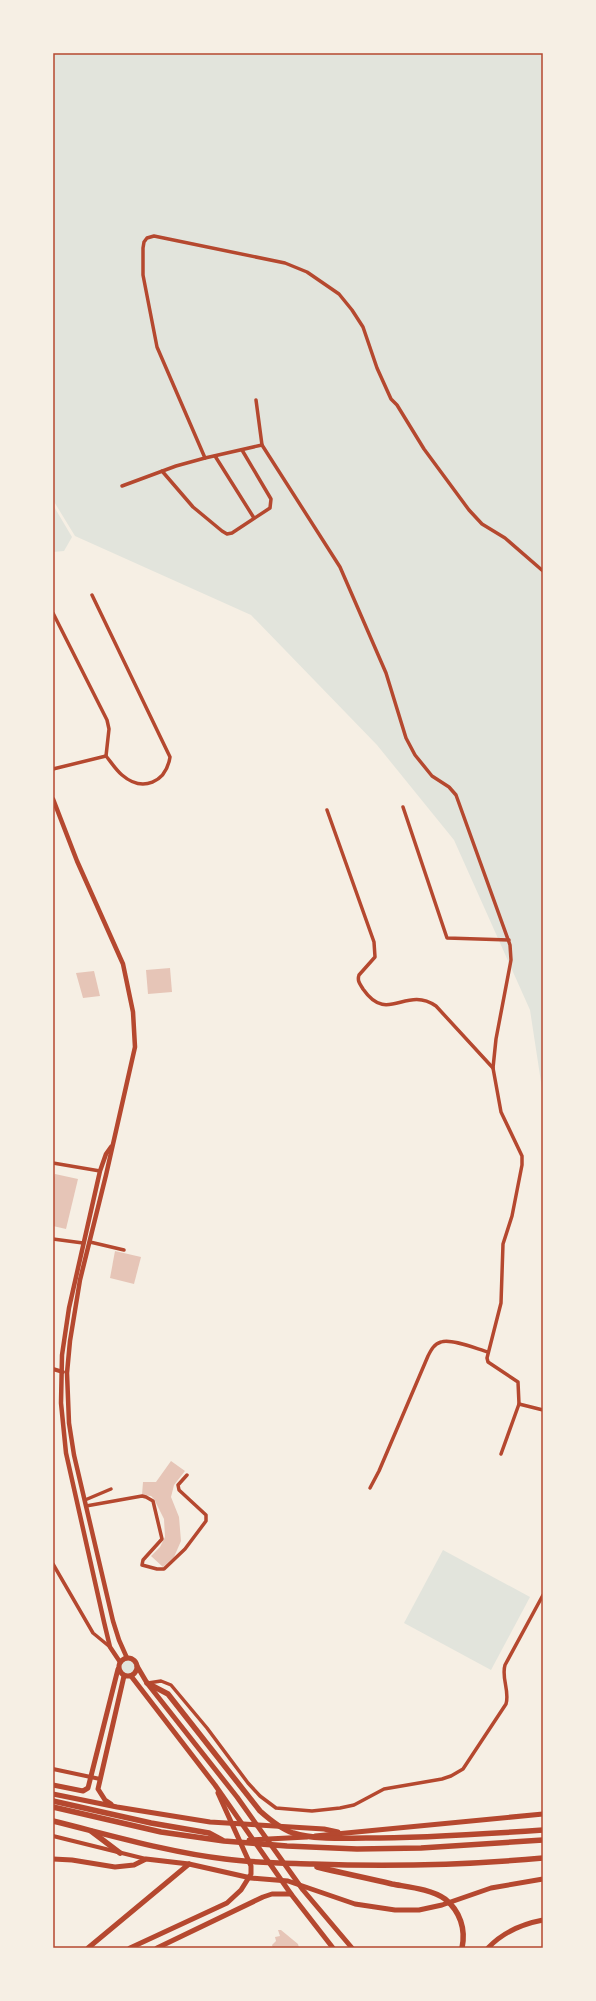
<svg xmlns="http://www.w3.org/2000/svg" width="596" height="2001" font-family="'Libre Baskerville',serif">
<style>
.green{fill:#e2e4dc}
.building{fill:#e6c5b7}
.lines{fill:none;stroke-linecap:round;stroke-linejoin:round}
.minor{stroke:#b5482f;stroke-width:3.5}
.tertiary{stroke:#b5482f;stroke-width:4}
.secondary{stroke:#b5482f;stroke-width:4.5}
.primary{stroke:#b5482f;stroke-width:5}
.trunk{stroke:#b5482f;stroke-width:5.5}
.neatline{fill:none;stroke:#b5482f;stroke-width:1.5}
</style>
<rect width="100%" height="100%" fill="#f6efe4"/>
<g class="green">
<path d="M53,53H543V1095L530,1010L454,840L377,745L251,615L75,536L53,500Z"/>
<path d="M53,505L72,537L64,551L53,552Z"/>
<path d="M443,1550L530,1597L491,1670L404,1623Z"/>
<circle cx="128" cy="1667" r="9"/>
</g>
<g class="building">
<path d="M170,968L172,992L148,994L146,970Z"/>
<path d="M94,971L100,996L83,998L76,973Z"/>
<path d="M55,1174L78,1179L66,1229L53,1226V1183Z"/>
<path d="M115,1251L141,1257L134,1284L110,1278Z"/>
<path d="M171,1461L185,1471L174,1485L171,1497L179,1517L181,1541L174,1557L163,1567L151,1556L160,1547L165,1537L164,1519L154,1499L151,1496L142,1495L143,1482H156Z"/>
<path d="M278,1930H281L298,1944L299,1948H273L272,1945L276,1941L275,1937L280,1936Z"/>
</g>
<g class="lines">
<g class="minor">
<path d="M256,400L262,445L340,567L386,673L406,738L415,755L432,776L449,787L456,795L510,945L511,960L496,1039L493,1068L501,1112L522,1156V1165L512,1216L503,1244L501,1303L487,1358L488,1362L518,1382L519,1404"/>
<path d="M262,445L205,458L157,347L143,275V248L144,242L147,238L154,236L285,263L307,272L339,294L352,310L363,327L377,368L391,399L397,405L424,449L469,510L482,524L505,538L543,571"/>
<path d="M215,456L254,518"/>
<path d="M162,471L193,507L222,531L227,534L232,533L270,508L271,499L242,450"/>
<path d="M122,486L176,466L205,458"/>
<path d="M53,613L107,720L109,729L106,756C111,762 116,770 122,775C143,793 166,782 170,757L92,595"/>
<path d="M53,769L106,756"/>
<path d="M403,807L447,938L509,940"/>
<path d="M327,810L374,942L375,957L359,975C357,981 360,984 363,989C388,1025 405,985 436,1006L493,1068"/>
<path d="M53,1163L100,1171"/>
<path d="M53,1239L83,1243"/>
<path d="M90,1242L124,1250"/>
<path d="M501,1454L519,1404L543,1410"/>
<path d="M370,1488L379,1471L428,1356C431,1350 434,1344 441,1342C451,1338 477,1349 488,1352"/>
<path d="M85,1500L111,1489"/>
<path d="M86,1506L142,1496L146,1497L153,1501L162,1539L143,1560L142,1565L157,1569H164L185,1549L206,1521V1515L179,1490L178,1485L187,1475"/>
<path d="M53,1564L93,1633L110,1647"/>
<path d="M148,1683L161,1681L171,1685L207,1728L248,1783L260,1796L276,1808L312,1811L340,1808L354,1805L384,1789L442,1779L451,1776L463,1769L506,1704C510,1691 501,1678 505,1665L543,1595"/>
</g>
<g class="tertiary">
<path d="M53,1369L63,1372"/>
<path d="M53,1769L100,1779"/>
<path d="M53,1836L146,1859"/>
</g>
<g class="secondary">
<path d="M53,799L77,861L123,964L133,1012L135,1047L106,1175L80,1280L70,1341L67,1373L69,1423L74,1455L113,1621L119,1640L127,1658"/>
<path d="M111,1147L106,1154L100,1171L69,1308L62,1355L61,1403L66,1453L104,1622L110,1647L120,1662"/>
</g>
<g class="primary">
<circle cx="128" cy="1667" r="9"/>
<path d="M137,1666L147,1683L237,1797L303,1890L352,1948"/>
<path d="M131,1676L215,1785L291,1894L333,1948"/>
<path d="M53,1785L83,1791L88,1788L118,1669"/>
<path d="M53,1794L117,1807L210,1822L324,1829L338,1832"/>
<path d="M111,1804L105,1800L98,1789L124,1676"/>
<path d="M315,1836L543,1814"/>
<path d="M249,1840L307,1837"/>
<path d="M53,1859L72,1860L115,1867L134,1865L146,1859L189,1864L251,1878L288,1881L355,1904L395,1910H419L442,1905L491,1888L543,1879"/>
<path d="M88,1948L189,1864"/>
<path d="M130,1948L227,1903L241,1890L251,1874V1866L218,1793"/>
<path d="M157,1948L263,1897L272,1894H291"/>
<path d="M488,1948C503,1932 522,1924 543,1920"/>
</g>
<g class="trunk">
<path d="M147,1683L168,1694L260,1811C269,1819 281,1829 293,1833C316,1840 342,1838 366,1838C425,1838 484,1834 543,1830"/>
<path d="M53,1801L151,1823L209,1833L222,1840"/>
<path d="M53,1807L161,1832L224,1841L287,1846L357,1849L421,1848L543,1840"/>
<path d="M53,1821C110,1835 167,1852 225,1859C254,1863 283,1863 313,1864C390,1867 466,1865 543,1858"/>
<path d="M91,1831L120,1853"/>
<path d="M317,1867C342,1873 367,1878 392,1884C408,1887 431,1889 445,1899C460,1911 466,1929 462,1948"/>
</g>
</g>
<rect width="596" height="2001" fill="none" stroke="#f6efe4" stroke-width="108"/>
<rect x="54" y="54" width="488" height="1893" class="neatline"/>
</svg>
